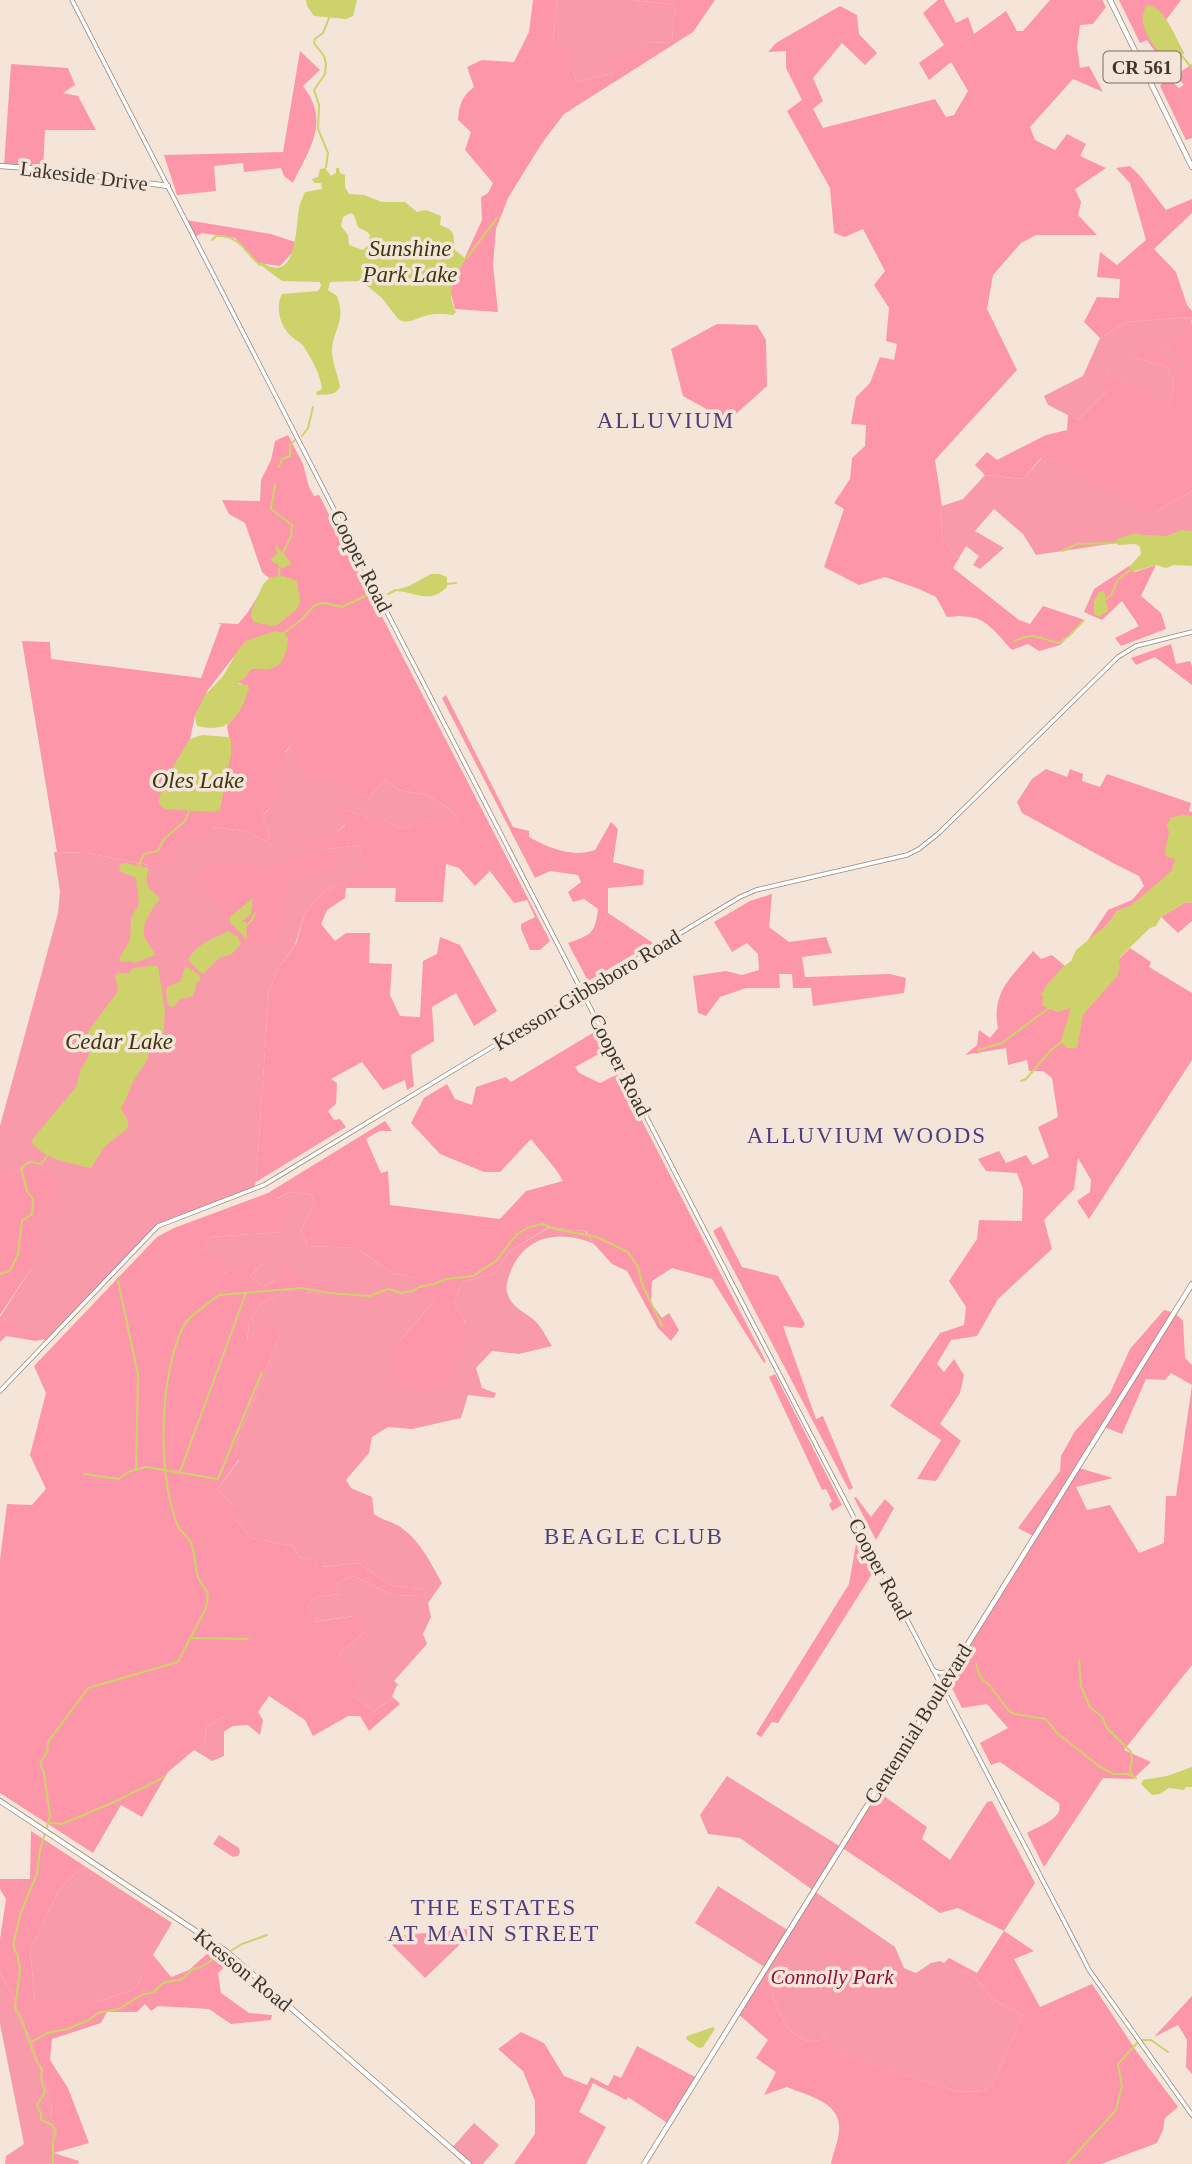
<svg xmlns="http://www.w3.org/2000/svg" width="1192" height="2164" font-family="'Times New Roman',serif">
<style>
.green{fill:#f99aab}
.forest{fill:#fe96a9;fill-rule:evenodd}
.water{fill:#ced26b;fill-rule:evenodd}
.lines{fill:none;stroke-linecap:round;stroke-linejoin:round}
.stream{stroke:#ced26b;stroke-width:2}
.minor-casing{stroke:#96877c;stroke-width:5}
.major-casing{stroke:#96877c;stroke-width:6}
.minor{stroke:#fff;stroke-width:3.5}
.major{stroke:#fff;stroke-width:4.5}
.labels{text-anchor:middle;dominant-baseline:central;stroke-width:7;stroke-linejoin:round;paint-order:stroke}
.shield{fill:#f5e5d9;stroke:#746a63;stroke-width:2}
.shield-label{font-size:19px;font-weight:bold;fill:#3c3631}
.street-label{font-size:21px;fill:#3c3631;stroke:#f5e5d9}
.park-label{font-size:21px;font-style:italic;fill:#8d103b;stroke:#f5e5d9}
.water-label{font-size:23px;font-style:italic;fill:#38390c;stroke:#f5e5d9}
.neighbourhood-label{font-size:23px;letter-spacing:2px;fill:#4d3f7c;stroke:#f5e5d9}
</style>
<rect width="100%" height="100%" fill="#f5e5d9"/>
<g class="green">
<path d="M557,0H633L675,5L672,42L647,43L620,62L614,73L577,82L572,69L553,42Z"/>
<path d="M1192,317L1191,326L1169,349L1188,364L1178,378L1158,348L1135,358L1167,367L1174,382L1170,405L1106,374L1108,390L1078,420L1048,405L1044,396L1083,376L1100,338L1126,322Z"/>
<path d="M1042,458H1049L1155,512L1192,491V532L1163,537L1132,534L1116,543L1036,555L1023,534L994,509L975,531L1004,548L980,569L973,565L979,556L966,546L959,558L941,539L942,506L963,499L985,475L1023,479Z"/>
<path d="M291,745L323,773L369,798L385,779L398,790L428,795L451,810L459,819L422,821L399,829L383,819H369L348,810L345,824L330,840L296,842L330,849L359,845L369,872L324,891L305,913L295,945L278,969L269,991L256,1182L252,1191L158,1226L47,1341L0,1317L32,1267L26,1167L5,1177L0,1181V1126L58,913L60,892L54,852L87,853L154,866L183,837L211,827L245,831L266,841L270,837L262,817L268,810L272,771Z"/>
<path d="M289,1192L311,1194L315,1203L301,1231L308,1246L357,1248L392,1273L420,1278L435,1300L398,1343L447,1373L465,1322L454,1303L462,1282L495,1273L508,1252L550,1227L585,1231L594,1244C564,1231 530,1233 513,1266C510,1273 505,1284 507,1292C511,1309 527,1312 537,1323C543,1329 547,1339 552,1346L519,1354L492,1351L476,1368L482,1388L496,1393L494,1398L468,1395L461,1418L412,1429L388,1427L372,1437L369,1453L346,1480L351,1488L372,1497L374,1514C383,1521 395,1522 403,1529C421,1542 431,1564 442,1583L428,1603L431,1617L423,1634L427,1644L394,1681L400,1686L397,1685L392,1697L394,1698L374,1711L352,1695L338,1655L364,1632L353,1616L313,1622L308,1606L316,1597L340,1594L335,1584L354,1576L392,1595L421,1596L427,1590L392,1586L358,1563L321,1567L318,1561L299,1557L293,1546L251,1538L235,1519V1506L217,1490L239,1460L234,1449L280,1335L247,1343L249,1322L260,1304L287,1290L322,1294L278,1279L263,1287L250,1276L263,1263L223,1273L198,1252L210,1237L281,1232L275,1200Z"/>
<path d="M224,1716V1756L212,1761L194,1750L205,1743L206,1727Z"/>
<path d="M727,1776L841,1847L814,1891L895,1947L904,1968L916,1973L931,1963L940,1961L974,1976L993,1999L1023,2015L993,2084L984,2091L958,2092L832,2051L830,2039C824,2039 814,2042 808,2041C781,2035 770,1991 766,1968L695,1923L718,1886L789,1931L814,1891L740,1838L708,1834L700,1815Z"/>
<path d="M219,1835L239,1848L240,1852L238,1856L233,1857L213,1844Z"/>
<path d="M86,1867L172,1923L153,1955L145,1959L143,1974L135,1989L100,2001H35L30,1950L57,1894L70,1877Z"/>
<path d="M477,1928L425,1978L384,1937Z"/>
<path d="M0,1972L13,1995L16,2014L30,2037L51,2102L54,2153L79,2161L78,2164H5L6,2156L24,2144L0,2024Z"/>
<path d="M474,2123L499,2145L483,2164H469L451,2149Z"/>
</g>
<g class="forest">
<path d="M533,0H557L553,42L574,51L572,69L577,82L614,73L612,58L620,61L647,43L672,42L675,5L633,0H715L693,32L564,114L542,143L508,198L496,229L493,265L498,312L455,309L450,290L482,220L481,197L488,193L493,183L465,150L471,132L458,120C459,105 462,96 474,87L467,67L482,60L514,62L529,32Z"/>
<path d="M938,0H944L956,23L968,17L974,34L1006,11L1017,31H1023L1050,0H1102L1106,7L1093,24L1080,25L1077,47L1080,68L1089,66L1103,92L1073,79L1030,127L1035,140L1055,150L1067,134L1086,144L1080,156L1106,168L1075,189L1081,202L1078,215L1097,235H1036L1021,243L993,275L987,309L1017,370L935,460L942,506L941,539L959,558L953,568L1019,620L1030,624L1043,606L1085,620L1060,645L1039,651L1028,644L1012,650C988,624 984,613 947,617L936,597L919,589L885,577L859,585L824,567L844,509L834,503L850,479L852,458L865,446L866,425L851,424L856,397L870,383L880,357L894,360L897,344L886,341L889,308L874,285L885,271L863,229L845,237L834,233L830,188L787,111L802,100L786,68V51L768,52L776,43L840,6L857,15L859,34L877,53L865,65L842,43L813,78L823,101L813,109L823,128L935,99L946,117L954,115L968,91L951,62L929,80L919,63L944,45L923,13Z"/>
<path d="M1119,0H1181L1166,20L1184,53L1167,69L1147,40L1140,43Z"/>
<path d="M300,51L320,70L303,86C331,122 309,149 293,183L284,176L281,168L244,172L243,163L214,166L216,191L177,195L164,155L283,152Z"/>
<path d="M11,64L68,68L75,85L63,93L78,96L96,130H45L43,169L4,166Z"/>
<path d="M1192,64V138L1186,140L1160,86L1167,77L1179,88L1184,85L1176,75Z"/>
<path d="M1130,166L1140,176L1166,210L1192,199V213L1154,249L1176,272L1187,305L1192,311V317L1126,322L1100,338L1084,322L1097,297L1119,298L1120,279L1097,277L1100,252L1117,265L1146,240L1130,183L1116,168Z"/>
<path d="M186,220L271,234L295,242L293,252L280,266L258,263L235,238L202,233L195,237Z"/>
<path d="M1192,319V491L1155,512H1147L1049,458H1041L1023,479L985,475L975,465L987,452L997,460L1046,435L1067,430L1068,414L1078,420L1108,390L1096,379L1106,374L1170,404L1174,382L1167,367L1135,358L1140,350L1158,348L1178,377L1187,364L1169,349V341L1191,326Z"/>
<path d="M717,324L757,325L766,340L767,386L728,421L683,396L671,349Z"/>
<path d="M288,435L303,464L309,487L314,496L319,495L550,941L540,950H530L521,929V924L535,917L527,900L514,903L490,871L475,886L459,868L446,864L443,902H395L396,888H346L345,898L327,910L321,924L335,941L346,933H370L369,963L392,964L390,995L400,1016L420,1017L423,961L437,954L440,937L460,945L497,1011L474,1026L456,993L432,1007L434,1041L411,1055L414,1086L407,1090L405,1080L383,1090L362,1062L331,1079L337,1083L336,1104L328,1111L334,1120L340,1119L346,1127L256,1182L269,991L278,969L296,944L305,913L324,891L368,872L359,845L330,849L292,842L330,839L345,825L338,816L348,810L369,819H383L399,829L421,821L458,818L451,810L428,795L398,790L385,779L369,798L323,774L308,778L291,745L285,752V770L272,771C275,792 277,800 262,817L270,837L266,841L245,831L211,827L207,840L183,837L181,847L164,865L154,866L87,853L57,852L22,641L50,642L51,659L201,678L221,624L217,623L238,624L248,612L269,578L262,572L245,523L229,514L222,500L260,501L261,480L271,460L275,441ZM284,633L280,663L251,669L238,682L248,687L243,704L227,726L229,737L186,810L160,805L162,790L190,739L195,716L208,690L246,641Z"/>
<path d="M1156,565L1141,596L1161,613L1166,629L1121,646L1115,638L1139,626L1122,601L1102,620L1084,612L1094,589L1129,566L1135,572Z"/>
<path d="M1171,644L1176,664L1190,661L1192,666V685L1155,657L1136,665L1131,658Z"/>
<path d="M446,695L513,827L529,831V837C549,848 572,858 595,850L611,822L618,829L613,862L644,870L643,885L608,888V913L653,943L588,981L568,943C591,935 595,934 598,909L584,899L573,902L568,892L581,882L578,875L550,871L535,878L442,698Z"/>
<path d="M1046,769L1067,777L1070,769L1083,774L1082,781L1100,787L1107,774L1191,803L1189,811L1192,812V816L1175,819L1176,859L1171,874L1133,905L1117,911L1107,925L1084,946L1108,910L1132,900L1144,886L1139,876L1115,864L1022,813L1017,802L1032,779Z"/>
<path d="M323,853H340L342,858L333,865L291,878L276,937L253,947L196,873L219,861L271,867Z"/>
<path d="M772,894L769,927L789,942L826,937L832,953L802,957L805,977L890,974L906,978L904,993L813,1006L811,988H793L792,974H779L780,988H746L720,997L706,1016L698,1013L693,976L726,971L742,975L759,970L758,954L747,943L732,952L714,922L750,901Z"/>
<path d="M1186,902L1192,903V921L1178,933L1161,917Z"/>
<path d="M1130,948L1151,962L1149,967L1192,993V1060L1089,1219L1077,1201L1090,1192L1091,1180L1078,1158L1074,1189L1044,1220L1052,1249L998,1299L977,1336L951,1340L937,1364L944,1372L954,1359L964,1375L960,1393L940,1424L961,1441L936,1481L917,1479L941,1440L890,1406L940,1333L964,1325L966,1307L949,1281L977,1239L979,1220L1022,1221L1023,1189L1017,1173L986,1171L978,1159L999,1151L1006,1163L1026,1155L1033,1165L1049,1157L1038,1127L1058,1117L1052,1078L1043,1071H1029L1027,1060L1008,1065L1006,1048L965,1055L977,1045L979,1030L990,1038L998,1028C991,991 1012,977 1033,951L1041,959L1052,955L1066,967L1071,1008L1083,1013L1119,959Z"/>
<path d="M596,1031L606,1050L575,1067L579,1073L600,1083L618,1074L766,1362L764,1363L712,1279L672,1268L652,1281L651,1303L662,1318L669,1313L679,1330L671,1341L658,1328L627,1271L612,1264L594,1244L586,1231L549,1227L508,1252L495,1273L462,1282L454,1303C457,1309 464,1317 465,1324C468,1342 460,1361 448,1373L458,1382L420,1392L395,1382L394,1360L398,1343L435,1300L413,1289L419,1278L392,1273L357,1248L308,1246L301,1231L315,1203L311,1194L289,1192L276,1199L292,1208L281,1232L210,1237L199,1252L218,1255L224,1273L261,1257L263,1263L250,1276L263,1287L278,1279L286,1262L302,1280L330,1284L322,1294L287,1290L260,1304L249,1322L247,1342L271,1320L280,1335L234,1449L239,1459L217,1490L235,1506V1519L251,1538L293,1546L299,1557L319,1561L322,1567L358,1563L392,1586L428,1590L421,1596L392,1595L354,1576L335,1584L340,1594L316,1597L308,1606L314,1622L354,1616L363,1620L364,1632L338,1655L358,1680L352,1695L374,1711L394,1698L400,1704L369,1731L360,1716H348L313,1736L305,1720L269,1696L258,1712L263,1720L260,1735L248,1725L233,1726L223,1732L224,1716L206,1727L205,1743L194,1750L168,1772L142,1817L121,1805L93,1853L0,1793V1560L7,1504L32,1505L46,1489L30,1455L46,1393L34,1366L157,1237L174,1228L268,1193L385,1121L392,1131H379L366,1139L381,1173L388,1171L390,1205L500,1219L526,1191L563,1181L557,1171L531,1139L500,1172H484L440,1154L411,1123L424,1098L447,1084L455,1099L472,1105L476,1087L506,1077L511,1082Z"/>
<path d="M26,1167L57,1177L63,1192L51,1208L40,1198L32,1267L0,1315V1179Z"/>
<path d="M721,1226L742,1267L778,1276L805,1324L802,1328L783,1326L816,1419L823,1416L853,1488L849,1490L713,1231Z"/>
<path d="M1164,1310L1175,1313L1183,1321L1185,1358L1192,1365V1665L1124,1750L1151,1762L1133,1779L1103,1778L1044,1867L1027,1833C1039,1826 1064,1819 1059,1803L1000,1762L991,1765L980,1743L1008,1728L987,1704L962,1708L947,1678L1035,1537L1018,1528L1060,1471L1061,1456L1075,1431L1110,1393L1130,1349ZM1171,1373L1192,1385L1176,1496H1166L1164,1543L1139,1553L1110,1505L1087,1510L1076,1487L1113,1478L1079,1468L1104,1427L1122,1434L1146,1379L1165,1380Z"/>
<path d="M0,1317L44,1339L36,1341L6,1336L0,1342Z"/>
<path d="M775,1374L842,1505L832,1511L829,1504L832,1501L826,1489L822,1490L769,1377Z"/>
<path d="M856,1497L871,1517L885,1499L894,1508L876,1540L854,1498Z"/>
<path d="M857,1538L874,1571L778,1723L772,1722L761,1737L756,1734L849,1584Z"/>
<path d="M877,1791L927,1827L922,1839L950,1860L987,1802L992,1801L1035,1883L1004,1931L1034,1951L1014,1959L1040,2007L1092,1984L1137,2052L1178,2107L1165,2118L1163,2130L1157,2143L1101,2164H831C833,2153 838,2142 839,2131C842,2102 808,2096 787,2087L764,2095L776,2072L756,2058L768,2040L737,2013L766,1968C770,1991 781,2035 808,2041C814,2042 824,2039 830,2039L833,2051L958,2092L984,2091L993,2084L1023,2015L993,1999L974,1976L944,1963L949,1958L977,1973L1004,1931L958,1908L940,1913L841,1847Z"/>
<path d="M31,1831L86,1867L70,1877L57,1894L30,1950L35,2001H100L135,1989L143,1974L142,1960L153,1955L171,1977L189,1970L211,1950L228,1964L218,1973L221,1993L249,2013L272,2015L271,2020L231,2024L209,2009L158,2006L151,2011L145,2004L137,2012H107L101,2023L52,2039L50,2060L68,2088L89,2143L54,2153L51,2102L30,2037L16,2014L13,1995L0,1972V1939L6,1899L0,1889V1879H30Z"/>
<path d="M1192,1996V2074L1186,2067L1187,2040L1178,2025L1154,2037Z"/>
<path d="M521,2032L544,2043L564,2076L587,2085L591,2077L608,2086L614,2075L621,2078L637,2046L697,2078L669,2124L628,2097L626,2100L593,2083L579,2112L606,2127L586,2164H514L535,2134V2101L523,2071L498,2049Z"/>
</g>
<g class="water">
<path d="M306,0H357L353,16L346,19L314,16L307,6Z"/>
<path d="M1147,5C1165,7 1175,37 1183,51L1182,58L1168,69L1164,67L1166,61C1154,46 1134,24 1147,5Z"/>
<path d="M325,168L331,176L336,173V168H339L340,173L345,175V187L349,194L364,195L382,202H405L417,212L426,210L441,216L440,225C458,232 452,234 455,250L466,259C454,278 445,291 456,312L453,315C445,314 433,313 425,316C414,319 408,325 398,319L382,298L361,281L330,282L328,290L337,296C347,324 332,328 332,353C333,364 338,375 340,387C335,396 326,394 317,395L316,392L322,389C320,373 312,360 304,347C301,342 295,340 291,336C280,326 275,307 282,294L318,291L321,286L320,282L282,281L258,263L262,262C297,287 296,225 299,208C300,202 303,197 305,192L322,189L321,183H314L312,179L318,177L320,169ZM351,213L354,215L358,227L367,232L370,235L368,245L363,250L349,245L348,235L341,226L343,217Z"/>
<path d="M1182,530L1192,531V566L1174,565L1166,568L1156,565L1132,572L1129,567L1141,554L1140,547L1135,544L1118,545L1116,543L1117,539L1132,534L1166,536Z"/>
<path d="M275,544L292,564L283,568L270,560L277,554Z"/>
<path d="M431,574H440L447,577V587C428,606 415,590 392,591L409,586Z"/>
<path d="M284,576L297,581L300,603L296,610L277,625L271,626L254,622L251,616L252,608L264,583L271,577Z"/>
<path d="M1104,591L1108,611L1099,617L1094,614V601L1099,592Z"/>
<path d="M275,631L284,633L288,638C288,650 284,665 270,669C264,670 258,668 251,669L245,678L239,681V684L248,685L249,689C239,717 230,734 197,726L195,716L205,695L223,676L238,650L246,641Z"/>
<path d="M202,735L229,737L231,739V754L220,810L212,812L165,809C161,806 159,806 159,800C160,788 182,751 190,739Z"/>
<path d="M1182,815L1192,816V903L1186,902L1161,917L1156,926L1150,928L1119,958L1120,967L1118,975L1083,1015L1077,1048H1066L1061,1041L1071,1008L1057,1012L1042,1005L1043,997L1041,995L1045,987L1063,967L1071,961L1076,950L1107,925L1117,911L1130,906L1164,878L1172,870L1175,859L1167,857L1165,854L1169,832L1167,826L1170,818Z"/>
<path d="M125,863L149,868C143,886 148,887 160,898C153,909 138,926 146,940C149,946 153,948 155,955L135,963L129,961L121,962L119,959L130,940L131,918L139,904L136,878L119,871L121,864Z"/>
<path d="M253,898L251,914L241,922H246L247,940L230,922V917Z"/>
<path d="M228,931L238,937L241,944L232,954L219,958L204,973H201L188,960C198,942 212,940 228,931Z"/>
<path d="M150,966H158L165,1012L163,1038L159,1044L149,1046C151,1061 139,1070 133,1082C129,1091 125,1101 121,1109L128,1121V1128L104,1147L91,1168C70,1163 44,1160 31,1141L76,1087L81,1069L89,1055L87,1036L89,1030L116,994L118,989L115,976L118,972C124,973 128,976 133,968Z"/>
<path d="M185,967C191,968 200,974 201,980L197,982L193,996L179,1000L175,1006L170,1007L167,1001L166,988L181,981Z"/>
<path d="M1192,1767V1787H1186L1184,1790L1169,1788L1160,1794L1152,1795L1141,1784L1143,1780L1167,1776Z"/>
<path d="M713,2027L715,2029L703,2047L699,2048L686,2039L687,2036Z"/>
</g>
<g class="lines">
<g class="stream">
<path d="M1182,56L1192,68"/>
<path d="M326,167L328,153L318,129L319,105L314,90L325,74L326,64L324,56L314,43L315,39L323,33L329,18"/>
<path d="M212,240L216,236C241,235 244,252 260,265"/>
<path d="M466,259L497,218"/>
<path d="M302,436L308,428L313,407"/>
<path d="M279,467L282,459L290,456V445L295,440"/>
<path d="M275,484L271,509L292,525L291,536L282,555"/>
<path d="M1062,551L1077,544L1115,543"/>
<path d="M279,576L280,564"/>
<path d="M447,584L456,583"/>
<path d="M388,594L396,590"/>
<path d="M1106,599L1111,595L1118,580L1130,570"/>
<path d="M282,634L300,621L315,605L324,603L342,607L365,596L374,594"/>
<path d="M1015,641C1035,631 1039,639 1059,643L1070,635L1083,621"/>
<path d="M139,865L144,854L158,851L164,839L185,821L189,811"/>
<path d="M246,926L252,920L255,913"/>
<path d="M978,1050L1002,1043L1049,1008"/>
<path d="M1021,1081L1026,1079L1052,1049L1062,1042"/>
<path d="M0,1274L10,1271L18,1254L22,1221L32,1214L33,1199L27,1191L21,1168L29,1162L41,1164L49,1154"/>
<path d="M118,1281L138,1375L136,1469"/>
<path d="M180,1472L246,1293"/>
<path d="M84,1474L119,1479L128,1472L146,1467L218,1479L262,1372"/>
<path d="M191,1638L248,1639"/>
<path d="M1079,1661L1081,1686L1090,1707L1102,1717L1107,1728L1131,1752L1132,1759L1130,1770L1132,1775"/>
<path d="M976,1663L980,1677L990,1686L1009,1711L1015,1714L1046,1719L1057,1733L1100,1767L1114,1774H1128L1136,1778"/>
<path d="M50,1823L62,1824L121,1799C135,1790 151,1786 165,1776"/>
<path d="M232,1950L242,1944L267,1935"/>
<path d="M1141,2040H1151L1168,2052"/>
<path d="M30,2043L47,2033L67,2029L89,2020L98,2013L119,2009L141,1995L154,1992L163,1983L182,1979L193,1969L201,1967L222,1954"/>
<path d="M53,2164V2141L56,2130L52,2125L41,2120V2114L37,2105L45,2092L41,2079L42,2069L36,2060L21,2018L15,2007L20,1970L18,1957L13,1945L21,1912L37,1874L40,1850L50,1816L44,1773L40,1763L47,1752L48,1742L88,1688L178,1662L206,1608C212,1585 200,1589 197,1574C195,1564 195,1553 191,1543C188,1536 181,1533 178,1526C157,1477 159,1375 183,1327C188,1316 209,1303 219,1295L302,1288L329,1293L369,1296L389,1289L400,1293L413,1291L419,1287L434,1284L446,1279L473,1276L496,1261L516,1235L529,1227L543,1224L555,1229L597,1237L628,1252L638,1267L642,1284L662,1326"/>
<path d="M1067,2164L1116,2110L1122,2086L1118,2064L1137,2043"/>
</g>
<g class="minor-casing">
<g id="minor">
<path d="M72,0L736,1291L1081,1954L1089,1970L1192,2115"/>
<path d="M0,1391L158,1226L264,1185L740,897L756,890L907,855L919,849L939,833L1118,657L1136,646L1192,632"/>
<path d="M933,1670L940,1673L951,1671"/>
</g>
</g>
<g class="major-casing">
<g id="major">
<path d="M1110,0L1192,167"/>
<path d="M0,166L43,169L168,186"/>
<path d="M0,1801L226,1951L469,2164"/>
<path d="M644,2164L1192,1284"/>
</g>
</g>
<use href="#minor" class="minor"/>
<use href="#major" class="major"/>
</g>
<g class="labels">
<rect class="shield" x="1103.5" y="51.5" width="77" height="31" rx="5"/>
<g class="shield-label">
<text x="1142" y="67">CR 561</text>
</g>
<g class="street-label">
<text transform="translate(84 176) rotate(7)">Lakeside Drive</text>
<text transform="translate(361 561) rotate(63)">Cooper Road</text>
<text transform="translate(587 990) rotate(-31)">Kresson-Gibbsboro Road</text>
<text transform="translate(620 1065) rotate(63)">Cooper Road</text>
<text transform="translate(880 1569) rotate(62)">Cooper Road</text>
<text transform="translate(918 1724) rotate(-58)">Centennial Boulevard</text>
<text transform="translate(243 1970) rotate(39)">Kresson Road</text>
</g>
<g class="park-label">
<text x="832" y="1977">Connolly Park</text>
</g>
<g class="water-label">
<text x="410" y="248">Sunshine<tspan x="410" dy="26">Park Lake</tspan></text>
<text x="198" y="780">Oles Lake</text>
<text x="119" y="1041">Cedar Lake</text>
</g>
<g class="neighbourhood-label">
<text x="666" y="420">ALLUVIUM</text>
<text x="867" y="1135">ALLUVIUM WOODS</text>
<text x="634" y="1536">BEAGLE CLUB</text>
<text x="494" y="1907">THE ESTATES<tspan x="494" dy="26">AT MAIN STREET</tspan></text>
</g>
</g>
</svg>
